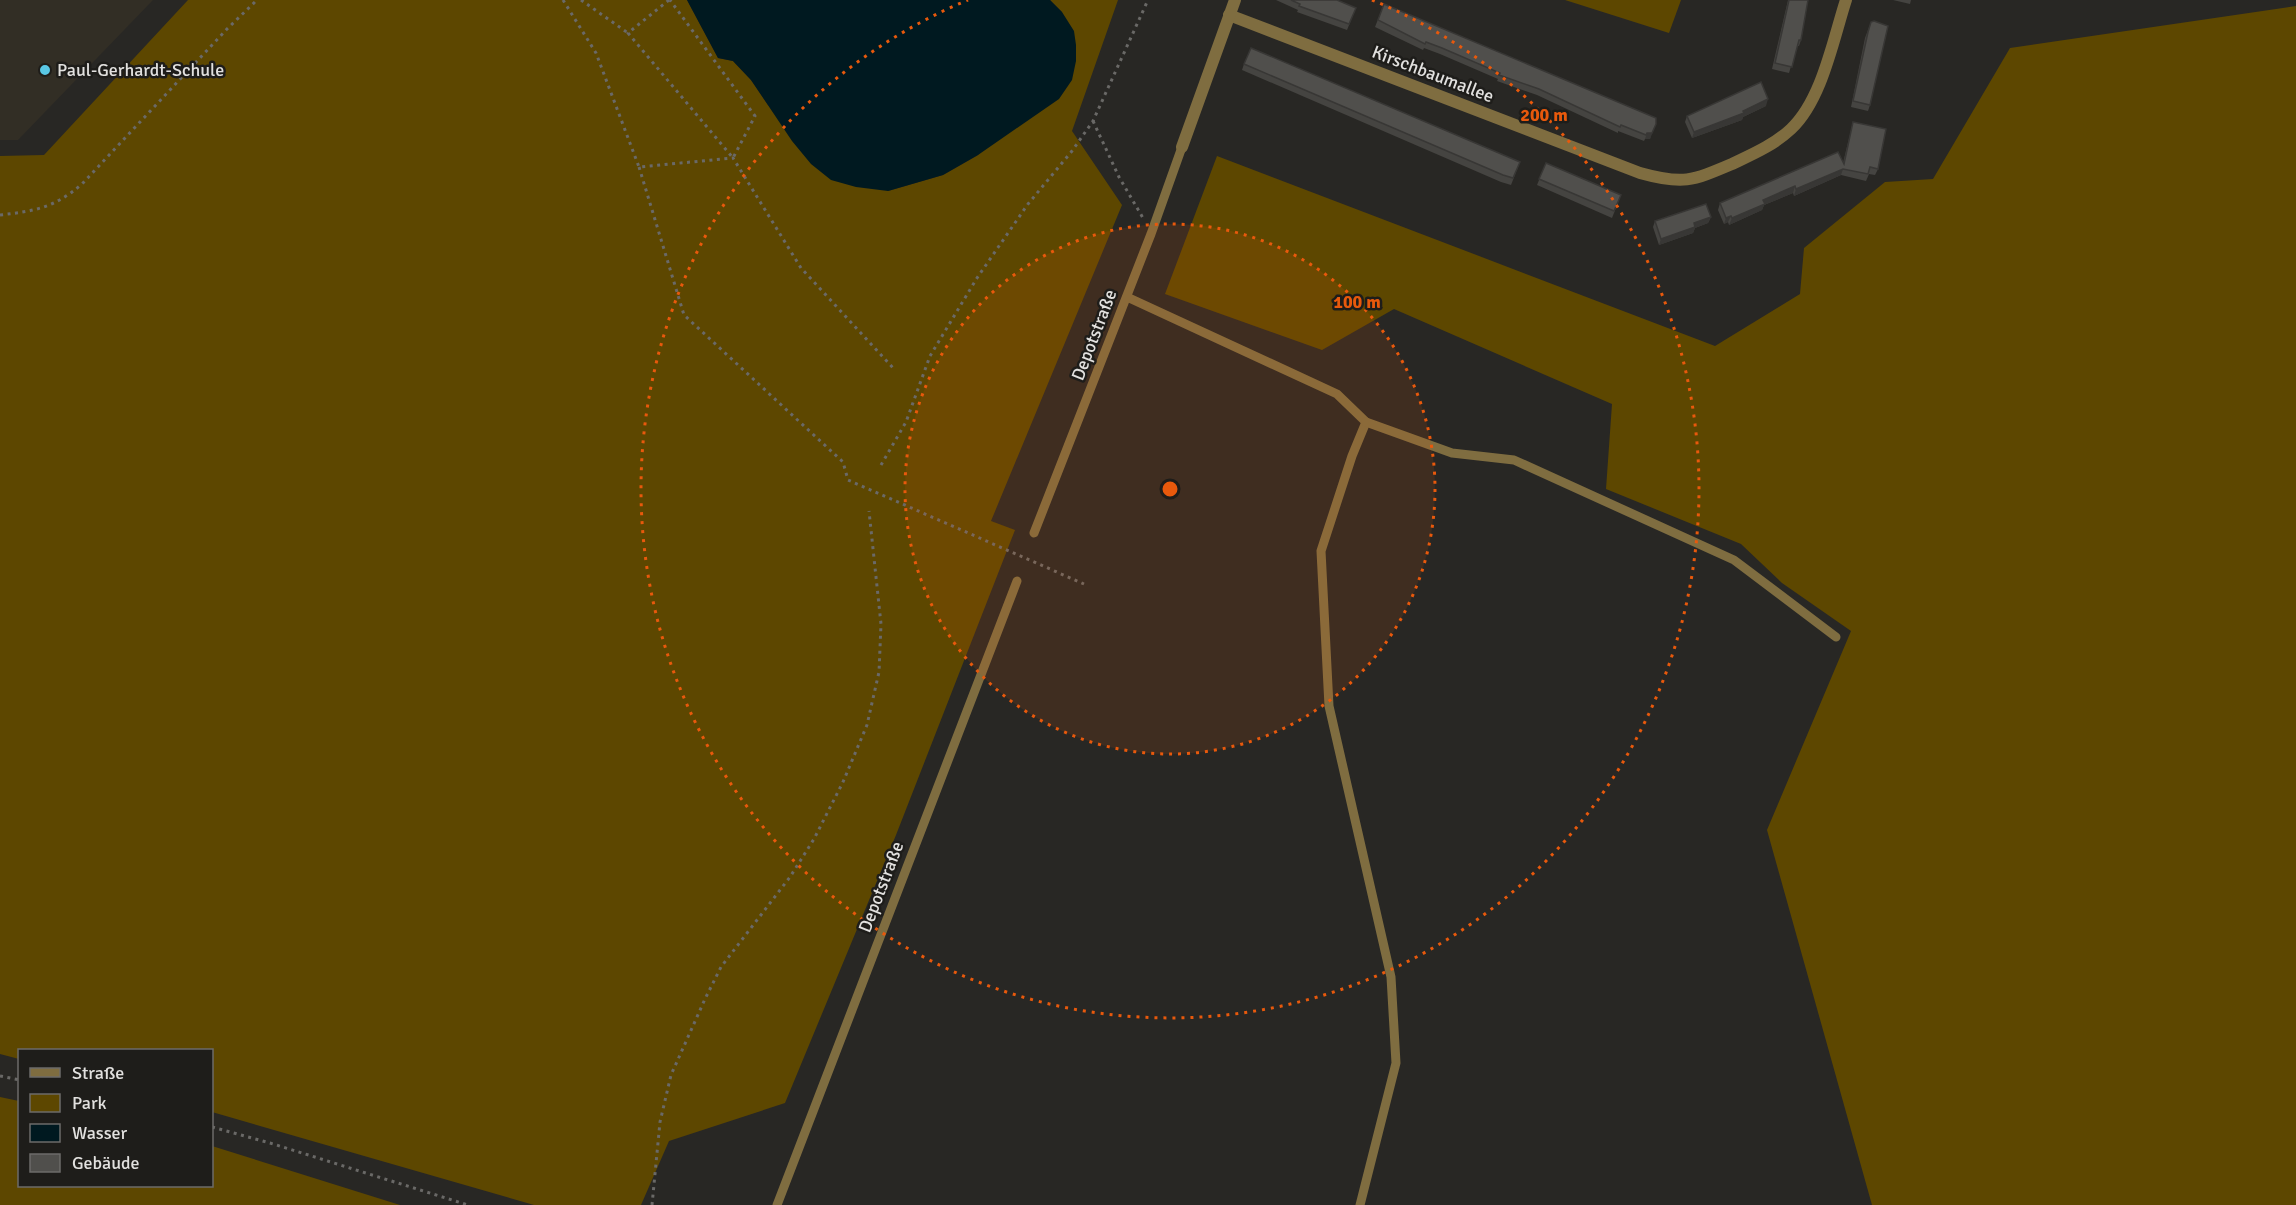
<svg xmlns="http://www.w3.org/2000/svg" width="2296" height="1205" font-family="Signika,sans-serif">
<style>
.built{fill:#322e25}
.green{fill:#5d4700}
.water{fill:#001920}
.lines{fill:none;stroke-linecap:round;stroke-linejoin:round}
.path{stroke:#6a6967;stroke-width:3;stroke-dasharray:3 4.5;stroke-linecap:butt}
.service{stroke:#7f6d40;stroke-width:9}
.minor{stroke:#7f6d40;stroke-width:12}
.wall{fill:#454441}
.shaded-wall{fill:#383735}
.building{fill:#504f4c;stroke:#383735;stroke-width:1.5}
.ring{fill:none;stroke:#e8590c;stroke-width:3;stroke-dasharray:3 6}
.poi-dot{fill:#59c8e5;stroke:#1e1d1a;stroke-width:2}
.labels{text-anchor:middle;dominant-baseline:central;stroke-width:5;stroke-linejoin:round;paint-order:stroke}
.poi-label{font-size:18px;fill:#e2e1df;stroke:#1e1d1a;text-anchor:start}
.street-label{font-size:18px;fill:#e2e1df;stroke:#1e1d1a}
.centre{fill:#e8590c;stroke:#1e1d1a;stroke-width:3}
.ring-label{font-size:18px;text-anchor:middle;font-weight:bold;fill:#e8590c;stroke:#1e1d1a;stroke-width:5;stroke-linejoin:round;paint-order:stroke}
</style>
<rect width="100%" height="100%" fill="#282724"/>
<path class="built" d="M0,0H153L18,140H0Z"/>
<g class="green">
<path d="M188,0H687L718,58L733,61L751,80L768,105L888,191L943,175L978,155L1062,12L1050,0H1118L1072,131L1122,205L991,521L1015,530L896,835L785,1103L669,1141L641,1205H534L212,1112V1050H20L19,1059L0,1054V156L44,155Z"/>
<path d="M1565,0H1681L1669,33Z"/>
<path d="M2296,6V1205H1872L1767,830L1851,631L1782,583L1741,544L1606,489L1612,404L1394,309L1322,350L1165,294L1217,156L1715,346L1800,294L1804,248L1885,182L1933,179L2010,48Z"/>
<path d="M0,1097L19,1101L20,1186H212V1146L400,1205H0Z"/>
</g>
<path class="water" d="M687,0H1050L1062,12L1074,31L1076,45V61L1072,80L1059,99L978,155L943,175L888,191L856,187L831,180L811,164L792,141L751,80L733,61L718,58Z"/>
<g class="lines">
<g class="path">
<path d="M563,0L596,53L639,167L733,158L801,268L894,369"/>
<path d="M581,0L628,33"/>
<path d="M669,0L628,33L733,158L755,116L670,0"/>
<path d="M1093,121L1119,177L1143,218"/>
<path d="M639,167L684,315L843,462L848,480L1084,584"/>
<path d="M0,215C35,211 54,208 82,184L227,29L257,0"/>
<path d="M881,465L906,422L930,356L977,278L1028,204L1072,151L1093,121L1148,0"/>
<path d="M0,1076L20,1080"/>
<path d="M212,1127L270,1143L468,1205"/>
<path d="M652,1205L660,1122L671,1075L705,999L721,967L790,877L814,839L843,782L867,725L879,672L881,624L869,511"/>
</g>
<g class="service">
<path d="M1127,297L1337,394L1366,422L1352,456L1321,551L1329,706L1391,977L1396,1063L1360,1205"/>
<path d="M1366,422L1452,453L1514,460L1734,560L1836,637"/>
<path d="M1034,533L1151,234L1182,147"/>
<path d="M777,1205L1017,581"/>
</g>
<g class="minor">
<path d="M1229,15L1640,173C1683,185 1692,181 1732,164C1753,154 1774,145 1791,129C1822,100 1833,40 1846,0"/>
<path d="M1182,147L1235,0"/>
</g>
</g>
<g class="wall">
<path d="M1276,0H1337L1356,8L1347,30L1297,12L1298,10Z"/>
<path d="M1788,0H1808L1801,40L1799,46H1797L1789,73L1772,69Z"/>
<path d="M1893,0H1911L1910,4Z"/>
<path d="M1384,4L1656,118L1650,139H1645L1644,141L1618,131V133L1537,95L1497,81L1498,79L1440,54L1424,48L1423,50L1375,27Z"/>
<path d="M1871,22L1870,105L1868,111L1851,107L1865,38Z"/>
<path d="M1244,64L1520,162L1511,185L1501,182L1242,70Z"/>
<path d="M1766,106L1743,117L1742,120L1692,138L1685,122L1687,116Z"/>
<path d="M1853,122L1878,169L1875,175L1869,174L1866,181L1841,175L1794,196L1793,193L1764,205L1762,210L1729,225L1728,222L1724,224L1718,210L1720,203L1843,163Z"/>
<path d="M1546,163L1621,195L1612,218L1537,185Z"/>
<path d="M1711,217L1708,223L1695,228L1693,233L1659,245L1653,227L1655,221Z"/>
</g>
<g class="shaded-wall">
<path d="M1768,99L1766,106L1743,117L1742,120L1692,138L1694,132L1743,111Z"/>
<path d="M1656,124L1650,139H1645L1647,133Z"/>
<path d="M1843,169L1841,175L1794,196L1796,189Z"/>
<path d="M1795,186L1793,193L1764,205L1762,210L1729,225L1732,218L1763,200Z"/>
<path d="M1731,216L1728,222L1724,224L1726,218Z"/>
<path d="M1711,217L1708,223L1695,228L1693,233L1659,245L1661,239L1694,223Z"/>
</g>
<g class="building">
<path d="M1291,0H1337L1356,8L1349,24L1299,6L1300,4Z"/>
<path d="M1789,0H1808L1801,40H1799L1792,67L1775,63Z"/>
<path d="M1384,4L1656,118V124L1652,133H1647L1646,135L1621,125L1620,127L1539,89L1499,75L1500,73L1442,48L1426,42L1425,44L1378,20Z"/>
<path d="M1874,21L1888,26L1870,105L1853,101L1868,32L1871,22Z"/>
<path d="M1251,48L1520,162L1513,178L1503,175L1244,64Z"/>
<path d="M1761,82L1768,99L1743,111L1744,113L1694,132L1687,116Z"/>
<path d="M1853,122L1886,129L1878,169L1870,167L1868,174L1843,169L1796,189L1795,186L1763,200L1765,204L1732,218L1731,216L1726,218L1720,203L1838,152L1844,164Z"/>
<path d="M1546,163L1621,195L1614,211L1539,179Z"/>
<path d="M1706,204L1711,217L1694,223L1695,227L1661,239L1655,221Z"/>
</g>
<circle cx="1170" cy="489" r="265" fill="#e8590c" fill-opacity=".12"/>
<g class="ring">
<circle cx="1170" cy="489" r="265"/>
<path d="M1372 0A529 529 0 1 1 968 0"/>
</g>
<circle class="poi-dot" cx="45" cy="70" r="6"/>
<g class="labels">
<g class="poi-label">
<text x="57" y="70">Paul-Gerhardt-Schule</text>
</g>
<g class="street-label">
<text transform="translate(1433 74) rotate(21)">Kirschbaumallee</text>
<text transform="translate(1094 335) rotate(-69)">Depotstraße</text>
<text transform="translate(881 887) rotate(-69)">Depotstraße</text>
</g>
</g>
<circle cx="1170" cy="489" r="9" class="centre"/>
<g class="ring-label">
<text x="1544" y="121">200 m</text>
<text x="1357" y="308">100 m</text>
</g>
<rect x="18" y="1049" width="195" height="138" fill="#1e1d1a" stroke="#6c6b69" stroke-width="1.5"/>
<rect x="30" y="1068" width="30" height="9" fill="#7f6d40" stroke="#6c6b69" stroke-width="1.5"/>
<text x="72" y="1079" font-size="18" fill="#e2e1df">Straße</text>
<rect x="30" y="1094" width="30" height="18" fill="#5d4700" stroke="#6c6b69" stroke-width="1.5"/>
<text x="72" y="1109" font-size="18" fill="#e2e1df">Park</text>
<rect x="30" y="1124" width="30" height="18" fill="#001920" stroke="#6c6b69" stroke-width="1.5"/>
<text x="72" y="1139" font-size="18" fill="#e2e1df">Wasser</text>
<rect x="30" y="1154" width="30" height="18" fill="#504f4c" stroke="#6c6b69" stroke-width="1.5"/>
<text x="72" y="1169" font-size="18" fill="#e2e1df">Gebäude</text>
</svg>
